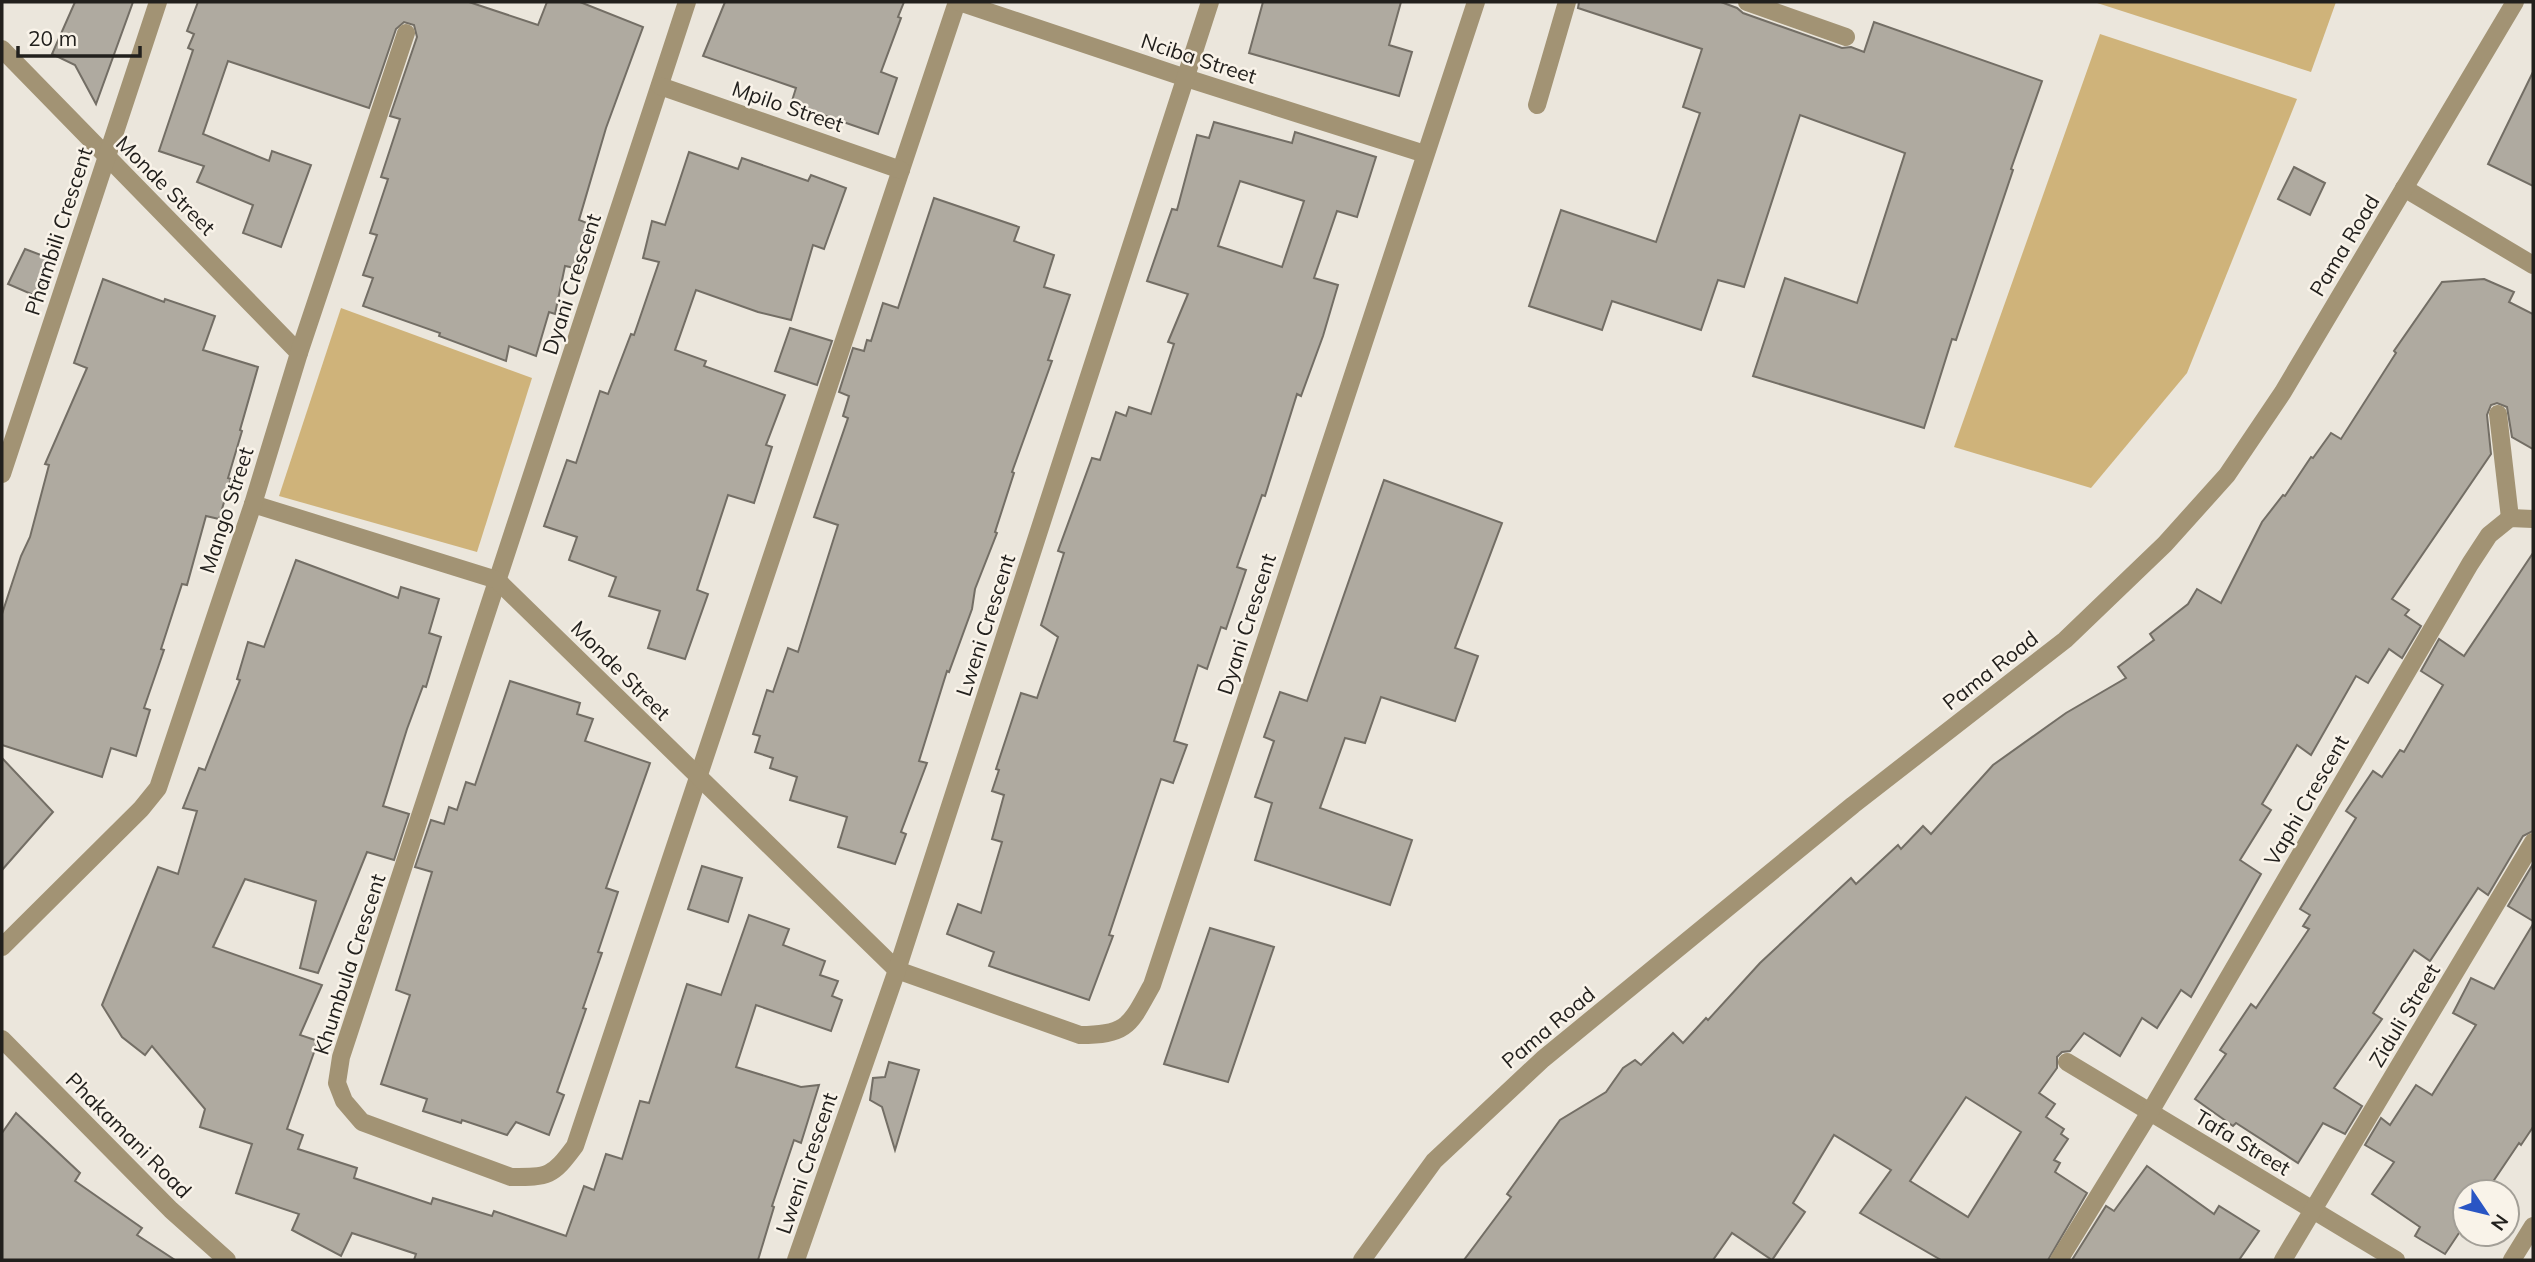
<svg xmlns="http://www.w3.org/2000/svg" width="2535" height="1262" font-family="Mulish,sans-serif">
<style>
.green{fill:#cfb37a}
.building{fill:#afaaa0;stroke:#736e65;stroke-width:2;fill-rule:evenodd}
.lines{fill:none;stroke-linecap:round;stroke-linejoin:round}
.minor{stroke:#a29374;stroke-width:18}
.labels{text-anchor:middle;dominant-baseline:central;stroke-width:5;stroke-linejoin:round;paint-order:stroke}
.street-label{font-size:21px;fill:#22201d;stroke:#f9f3e9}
</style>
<rect width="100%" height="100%" fill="#ebe6dc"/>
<g class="green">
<path d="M2094,2H2336L2311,72Z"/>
<path d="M2100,34L2297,99L2187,373L2091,488L1954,447Z"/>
<path d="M341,308L532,378L477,552L279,496Z"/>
</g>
<g class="building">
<path d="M75,2H133L96,104L75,65L52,54Z"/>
<path d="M198,2H469L538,25L547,2H580L643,27L606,128L579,220L587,223L575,268L565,266L555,314L549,312L536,356L509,346L506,361L439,336L440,333L363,306L373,278L363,275L377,235L370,233L388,179L381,177L400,119L390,116L417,37L414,25L404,22L396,29L369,108L228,61L203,134L269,161L272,151L311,165L281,247L243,233L253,205L197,182L204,166L159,151L193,50L188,48L194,34L187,31Z"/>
<path d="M725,2H904L898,17L901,18L881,72L897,78L878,134L791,104L796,88L703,56Z"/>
<path d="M1263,2H1401L1389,45L1412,52L1399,96L1249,53Z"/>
<path d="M1579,2H1721L1737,8L1743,13L1842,48L1851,47L1864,52L1874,22L2042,81L2011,169L2013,170L1956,340L1952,339L1924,428L1753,376L1785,278L1857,303L1905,153L1800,115L1744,287L1718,280L1701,330L1612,301L1602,330L1529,306L1561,210L1656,242L1700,113L1683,107L1702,49L1578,8Z"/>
<path d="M2533,72V186L2488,164Z"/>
<path d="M1214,122L1292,143L1295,132L1376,157L1357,217L1337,211L1314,278L1338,285L1323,336L1301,396L1297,394L1265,496L1262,495L1237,567L1246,570L1226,629L1221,627L1207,669L1198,665L1174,741L1187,745L1173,783L1161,779L1109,935L1113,936L1089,1000L989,966L994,952L947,934L958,904L981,913L1002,842L992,839L1004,795L992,791L999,770L996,769L1021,693L1037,698L1058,637L1041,625L1064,553L1058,551L1092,458L1100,460L1116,412L1126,416L1129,407L1151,414L1174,344L1168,342L1188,294L1147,281L1172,209L1177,210L1197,135L1209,138ZM1240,181L1304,201L1282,267L1218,246Z"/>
<path d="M689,152L738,169L742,158L808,181L811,175L846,188L824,249L813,245L791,320L758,312L696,290L675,350L706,361L704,366L785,395L766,445L772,447L754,503L728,495L697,590L708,594L685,659L648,648L660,611L609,596L616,577L569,560L577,537L544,526L567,460L576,463L600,391L608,394L631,334L634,335L659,262L643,258L652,221L665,225Z"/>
<path d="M2294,167L2325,183L2310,215L2278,199Z"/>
<path d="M934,198L1019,227L1014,241L1054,255L1044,287L1070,295L1048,360L1052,361L1012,472L1014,473L995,532L997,533L975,589L972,609L949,672L947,671L919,761L927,763L901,832L906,834L895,864L838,847L847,817L790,800L797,777L770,768L773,758L755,752L760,736L753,734L767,690L773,692L788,648L798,652L838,525L814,517L848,418L843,416L849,396L839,392L853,348L864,351L867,340L871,341L883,303L898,308Z"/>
<path d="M25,249L54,260L38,297L8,284Z"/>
<path d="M103,279L164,302L165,299L215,316L203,350L258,367L240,430L242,431L228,478L231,479L219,519L206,516L187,585L182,584L161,649L164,650L144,708L150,710L136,756L111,748L102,777L2,745V614L21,556L30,537L49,465L45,464L87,368L74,363Z"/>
<path d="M2484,279L2514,292L2509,302L2533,314V449L2512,437L2507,407L2497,403L2491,405L2487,415L2491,454L2392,599L2409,610L2405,615L2421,626L2402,658L2389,649L2368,683L2356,676L2311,755L2297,745L2262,804L2271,810L2240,860L2261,874L2191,997L2181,990L2157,1028L2142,1018L2120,1056L2084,1033L2070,1051L2062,1052L2057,1057V1068L2039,1093L2055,1104L2046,1117L2064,1129L2061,1134L2068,1139L2054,1160L2060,1163L2055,1172L2087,1193L2048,1260H1941L1860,1213L1891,1170L1834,1135L1793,1203L1805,1212L1772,1260L1732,1233L1713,1260H1464L1511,1197L1507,1194L1560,1120L1606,1092L1623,1068L1635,1060L1641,1065L1673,1033L1683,1043L1706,1018L1708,1020L1760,963L1851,878L1856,884L1898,845L1901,849L1923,826L1931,834L1993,765L2066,713L2126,678L2118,667L2154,640L2150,634L2188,604L2197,589L2221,603L2262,522L2283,495L2285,496L2311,457L2313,458L2331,433L2341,439L2396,353L2394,351L2442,282ZM1966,1097L2021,1132L1968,1217L1910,1181Z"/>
<path d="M790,328L832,341L817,385L775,371Z"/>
<path d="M1384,480L1502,523L1455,648L1478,656L1455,721L1381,697L1365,743L1345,738L1320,808L1412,840L1390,905L1255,860L1272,803L1255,797L1274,741L1264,737L1280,692L1307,701Z"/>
<path d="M2533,553V831L2523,836L2488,895L2478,888L2430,961L2414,950L2373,1013L2382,1019L2334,1088L2362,1106L2345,1134L2323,1123L2298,1163L2236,1123L2233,1126L2195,1099L2226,1054L2220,1050L2251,1004L2256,1008L2309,929L2303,926L2310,915L2300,909L2356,818L2346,811L2373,771L2382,777L2400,750L2404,752L2443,685L2421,671L2439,639L2464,656Z"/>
<path d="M296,560L398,598L401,587L439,599L429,633L441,637L426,687L423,686L407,729L383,806L409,814L394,860L367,852L318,973L300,968L316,901L245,879L213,947L322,985L300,1035L318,1041L287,1129L303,1135L298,1149L357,1168L354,1178L431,1204L433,1198L492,1216L494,1211L566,1236L584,1186L594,1190L606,1154L622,1159L640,1101L649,1103L687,984L721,995L749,915L789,929L783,945L825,961L820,975L838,981L832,996L842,1000L831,1031L756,1005L736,1067L801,1087L819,1085L801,1143L794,1140L772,1206L774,1207L758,1260H414L416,1254L352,1233L341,1256L292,1230L299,1214L236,1193L252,1144L200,1127L205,1109L152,1046L145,1055L122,1037L102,1005L158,867L178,874L197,811L183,808L199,768L205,770L240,680L237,679L248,642L264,647Z"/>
<path d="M510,681L580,703L577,714L593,719L585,741L650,763L606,888L618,892L598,952L602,953L583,1008L586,1009L557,1092L564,1095L549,1135L516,1122L507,1135L462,1120L461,1123L423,1111L427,1099L381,1084L410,995L396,990L432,872L415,867L431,820L444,824L449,807L457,810L466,782L475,785Z"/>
<path d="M2,758L53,812L2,870Z"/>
<path d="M2533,864V921L2508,906Z"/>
<path d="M702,866L742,878L728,922L688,909Z"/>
<path d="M2533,924V1127L2521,1145L2519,1143L2486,1192H2465V1224L2445,1254L2415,1236L2420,1227L2372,1194L2394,1162L2365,1145L2381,1118L2390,1125L2416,1085L2432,1095L2476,1025L2453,1013L2471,978L2494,989Z"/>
<path d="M1210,928L1274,947L1228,1082L1164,1064Z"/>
<path d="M889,1062L919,1070L895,1150L882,1107L870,1100L873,1078L885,1077Z"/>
<path d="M16,1113L80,1173L75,1181L142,1228L137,1235L175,1260H2V1133Z"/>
<path d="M2147,1166L2214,1214L2219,1206L2259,1231L2239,1260H2072L2106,1206L2114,1211Z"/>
</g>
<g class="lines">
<g class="minor">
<path d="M687,2L341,1057L337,1083L344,1101L362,1122L511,1177C549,1177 552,1177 575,1146L957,2"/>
<path d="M959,2L1186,78L1425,154"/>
<path d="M1747,2L1846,37"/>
<path d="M2,49L299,353"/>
<path d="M660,86L901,170"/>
<path d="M1537,105L1567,2"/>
<path d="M2404,188L2533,265"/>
<path d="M2498,414L2510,518"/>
<path d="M2,474L158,2"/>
<path d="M253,504L497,580L897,970L1080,1035C1129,1035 1130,1024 1152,985L1476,2"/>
<path d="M2,947L141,809L158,788L253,504L299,353L406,33"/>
<path d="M2,1039L171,1210L227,1260"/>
<path d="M2067,1062L2396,1260"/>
<path d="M796,1260L897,970L1210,2"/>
<path d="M1362,1260L1434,1161L1543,1059L1853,805L2065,640L2165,544L2227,475L2283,392L2515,2"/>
<path d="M2059,1260L2150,1112L2470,564L2489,535L2510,518L2533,519"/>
<path d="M2283,1260L2533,842"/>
<path d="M2512,1260L2533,1226"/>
</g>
</g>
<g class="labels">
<g class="street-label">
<text transform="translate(1199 58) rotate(18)">Nciba Street</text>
<text transform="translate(788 106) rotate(19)">Mpilo Street</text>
<text transform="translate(166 185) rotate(45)">Monde Street</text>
<text transform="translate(58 231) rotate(-72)">Phambili Crescent</text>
<text transform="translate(2344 245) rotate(-59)">Pama Road</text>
<text transform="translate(571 284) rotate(-72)">Dyani Crescent</text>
<text transform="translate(226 510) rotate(-72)">Mango Street</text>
<text transform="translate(1246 624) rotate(-72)">Dyani Crescent</text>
<text transform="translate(985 625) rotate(-72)">Lweni Crescent</text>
<text transform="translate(621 670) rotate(45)">Monde Street</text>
<text transform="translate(1990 670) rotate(-38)">Pama Road</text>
<text transform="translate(2306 800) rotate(-60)">Vaphi Crescent</text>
<text transform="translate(349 964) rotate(-72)">Khumbula Crescent</text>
<text transform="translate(2404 1015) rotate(-59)">Ziduli Street</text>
<text transform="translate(1548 1027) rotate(-40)">Pama Road</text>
<text transform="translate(129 1135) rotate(45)">Phakamani Road</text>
<text transform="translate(2243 1142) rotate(31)">Tafa Street</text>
<text transform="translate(806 1163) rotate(-71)">Lweni Crescent</text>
</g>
</g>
<rect width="2535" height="1262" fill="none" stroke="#22201d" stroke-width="7"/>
<g transform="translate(2486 1213) rotate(125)"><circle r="33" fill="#f9f3e9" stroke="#a39f97" stroke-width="2"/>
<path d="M0-5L12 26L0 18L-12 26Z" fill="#2955c4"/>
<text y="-10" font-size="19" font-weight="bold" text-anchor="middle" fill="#22201d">N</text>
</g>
<path d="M18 46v10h122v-10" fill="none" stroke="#22201d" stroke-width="3.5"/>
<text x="28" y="46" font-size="21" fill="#22201d" stroke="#f9f3e9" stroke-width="5" paint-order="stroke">20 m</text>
</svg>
